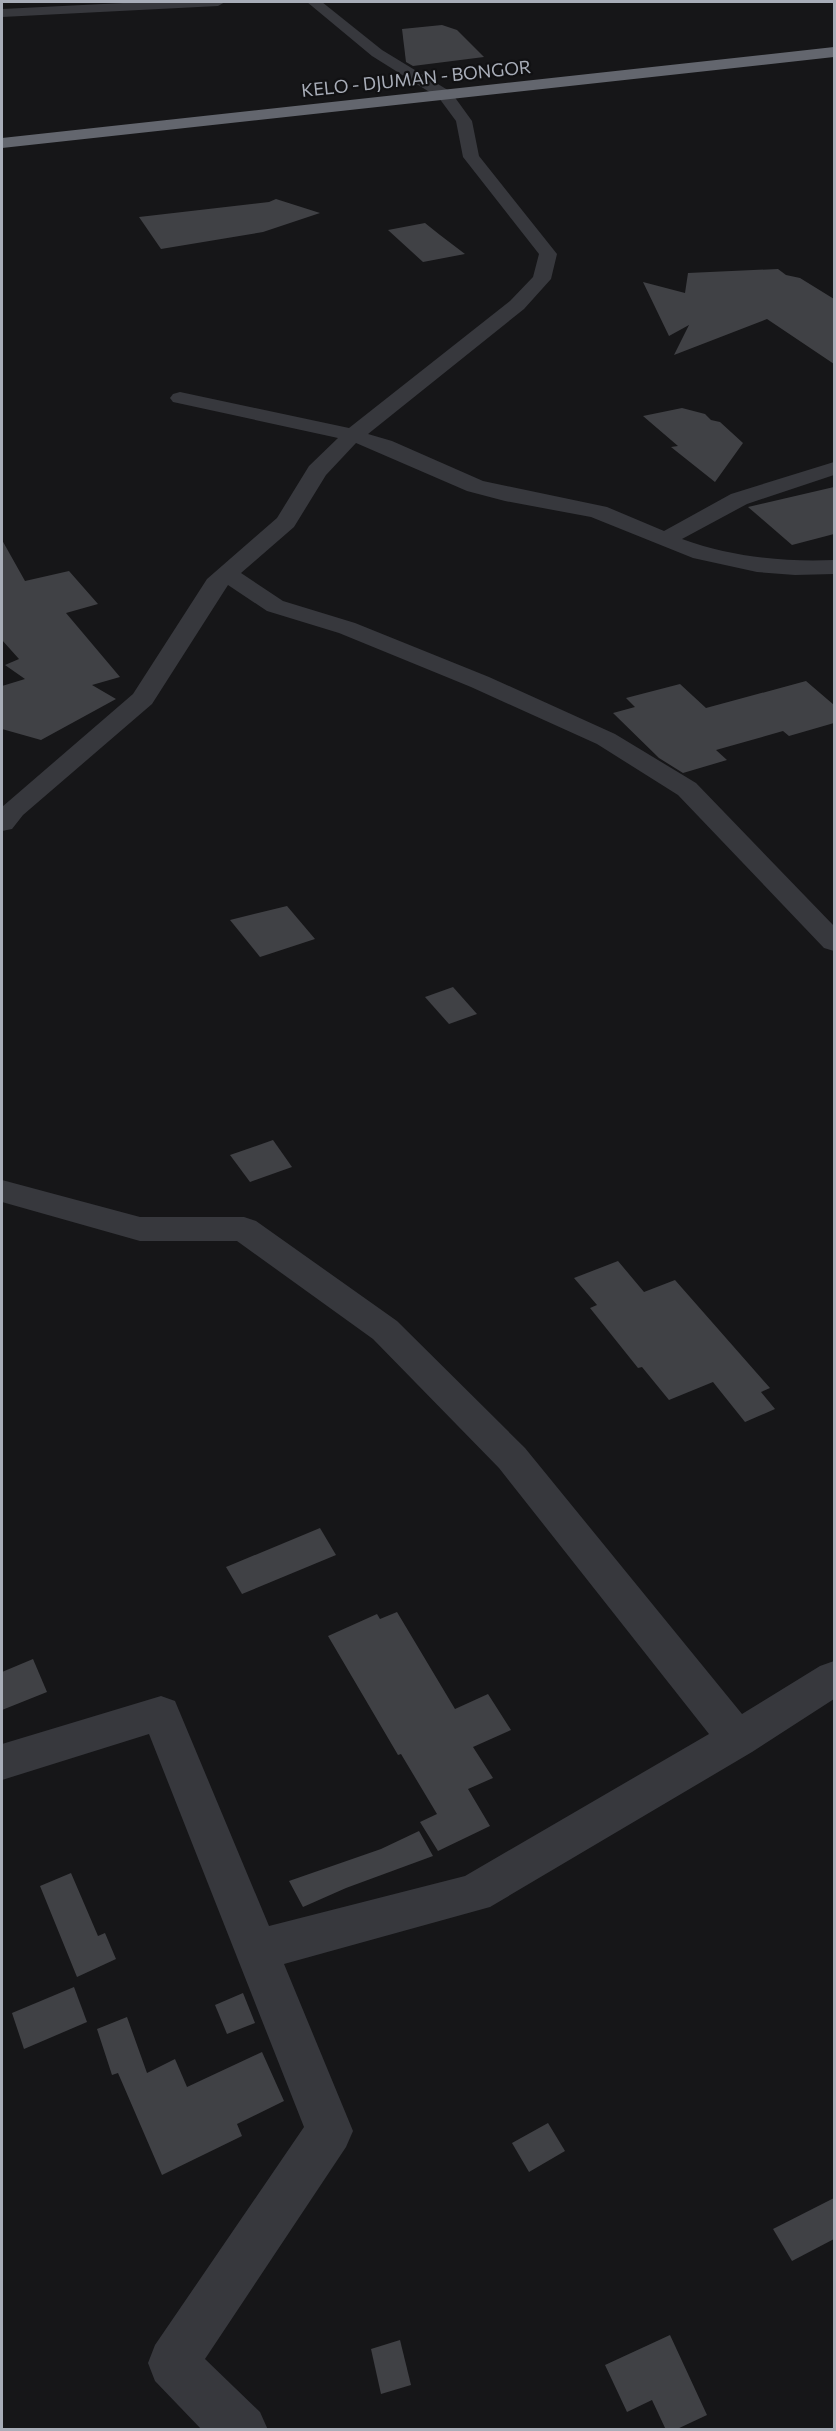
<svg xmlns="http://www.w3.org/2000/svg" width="836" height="2431" font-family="Commissioner,sans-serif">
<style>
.building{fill:#404145}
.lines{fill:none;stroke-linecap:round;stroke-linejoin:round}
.minor{fill:#37383d;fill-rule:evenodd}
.highway{fill:#63666e;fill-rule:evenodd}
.labels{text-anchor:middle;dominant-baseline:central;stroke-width:4.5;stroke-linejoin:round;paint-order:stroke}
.far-street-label{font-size:18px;fill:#a8adb8;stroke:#111113}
</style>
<rect width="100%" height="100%" fill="#161618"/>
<g class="building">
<path d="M442,25L457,30L484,57L413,66L406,62L402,29Z"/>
<path d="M276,199L320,213L263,232L161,249L139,217L269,202Z"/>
<path d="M425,223L440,235L465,254L423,262L388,230Z"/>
<path d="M778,269L786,275L800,278L834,299V364L767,319L674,355L689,325L669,336L643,282L685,293L688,273Z"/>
<path d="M682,408L705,414L711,420L720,422L743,443L715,482L671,447L678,446L643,416Z"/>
<path d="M834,487V534L792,545L748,507Z"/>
<path d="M2,540L25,581L69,571L98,604L66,613L120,677L92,685L116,699L41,740L2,729V686L25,679L5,665L19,659L2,640Z"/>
<path d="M806,681L834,705V723L789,736L783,731L716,750L727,760L683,773L659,758L613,713L635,707L626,698L680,684L706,708Z"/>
<path d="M287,906L315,939L260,957L230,920Z"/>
<path d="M453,987L477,1014L449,1024L425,997Z"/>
<path d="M273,1140L292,1167L250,1182L230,1155Z"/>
<path d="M618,1261L644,1292L675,1280L770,1388L761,1392L775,1409L745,1422L713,1382L669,1400L642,1367L638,1368L590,1308L597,1305L574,1278Z"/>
<path d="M320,1528L336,1555L242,1594L226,1567Z"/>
<path d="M397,1612L455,1709L488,1694L511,1730L473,1747L493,1778L468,1789L490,1826L438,1851L420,1822L437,1814L401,1754L398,1755L328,1636L377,1614L380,1619Z"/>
<path d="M33,1659L47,1692L2,1710V1672Z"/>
<path d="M419,1831L433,1856L346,1888L303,1907L289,1881L381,1849Z"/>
<path d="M71,1873L98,1936L105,1933L116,1959L77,1977L40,1886Z"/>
<path d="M74,1987L87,2022L24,2049L12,2013Z"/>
<path d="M243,1993L255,2023L227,2034L215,2005Z"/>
<path d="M127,2017L147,2073L175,2059L187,2087L262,2052L284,2101L237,2124L242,2136L162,2175L118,2073L112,2075L97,2029Z"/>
<path d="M548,2123L565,2151L529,2172L512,2143Z"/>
<path d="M834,2198V2239L792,2261L773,2229Z"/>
<path d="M670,2335L707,2415L675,2430H666L652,2400L627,2412L605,2365Z"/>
<path d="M400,2340L411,2385L381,2394L371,2349Z"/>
</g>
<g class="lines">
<g class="minor">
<path d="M143,2H225L218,6L2,17V9Z"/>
<path d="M307,2H322L382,50L451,92L472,121L479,156L557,254L551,279L524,309L368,434L392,441L483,481L607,507L664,531L731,494L834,462V475L747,504L682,539C732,557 782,562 834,560V574L795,575L757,572L693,558L591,517L505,501L467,491L356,443L326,475L294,527L241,573L283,601L355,623L489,677L615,734L696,783L834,926V951L824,948L678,795L597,744L471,687L339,633L267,611L228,585L152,704L23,815L12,829L2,831V807L133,694L207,579L277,518L309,466L338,438L173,402L170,398L173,394L180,392L349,428L510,301L533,277L539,254L463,157L456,121L439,98L372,56Z"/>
<path d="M2,1180L140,1217H244L256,1221L397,1321L525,1448L742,1714L820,1666L834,1661V1699L752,1752L490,1907L284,1964L353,2131L346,2147L205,2359L260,2412L268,2430H202L155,2381L148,2363L155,2345L304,2127L149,1734L2,1780V1744L161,1696L175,1701L269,1926L465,1876L709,1734L499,1468L373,1339L237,1241H140L2,1202Z"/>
</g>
<path class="highway" d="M834,47V57L2,148V138Z"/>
</g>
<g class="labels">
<g class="far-street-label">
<text transform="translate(416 78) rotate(-6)">KELO - DJUMAN - BONGOR</text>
</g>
</g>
<rect width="836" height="2431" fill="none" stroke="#a8adb8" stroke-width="6"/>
</svg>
